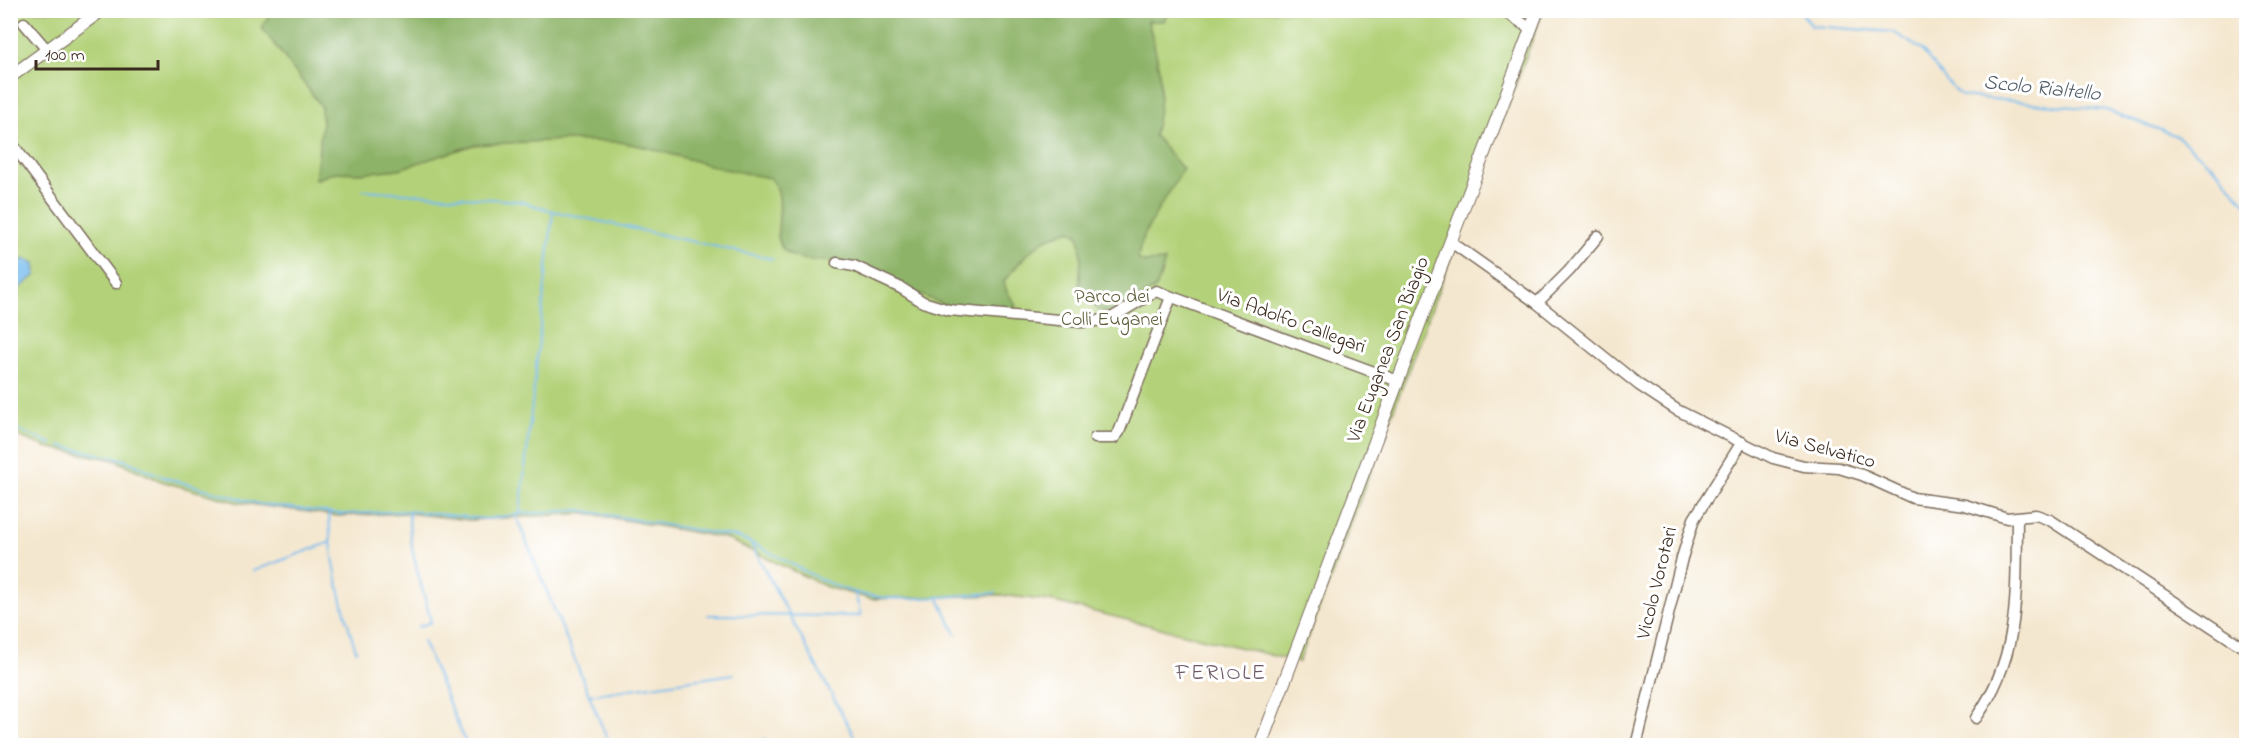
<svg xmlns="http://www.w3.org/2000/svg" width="2257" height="756" font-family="'Indie Flower',sans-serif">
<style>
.green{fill:#b2d178;stroke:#767e4b;stroke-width:1.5}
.forest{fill:#8db368;stroke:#646e43;stroke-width:1.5}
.water{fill:#77bcee;stroke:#597386;stroke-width:1.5}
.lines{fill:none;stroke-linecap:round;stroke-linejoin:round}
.stream{stroke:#77bcee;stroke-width:2}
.minor-casing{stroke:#7c6c5c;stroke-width:13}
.major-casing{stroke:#7c6c5c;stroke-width:14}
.minor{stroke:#fff;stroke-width:10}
.major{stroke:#fff;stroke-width:12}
.labels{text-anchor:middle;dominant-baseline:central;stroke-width:6;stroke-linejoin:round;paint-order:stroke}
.park-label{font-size:20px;fill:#5f5c39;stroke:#fff}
.street-label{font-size:20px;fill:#3b2a1e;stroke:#fff}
.water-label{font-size:21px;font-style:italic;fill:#505d67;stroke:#fff}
.quarter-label{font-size:22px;letter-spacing:1.5px;fill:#6c5867;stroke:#fff}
</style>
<rect width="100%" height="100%" fill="#fff"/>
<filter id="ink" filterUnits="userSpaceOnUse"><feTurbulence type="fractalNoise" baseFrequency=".0167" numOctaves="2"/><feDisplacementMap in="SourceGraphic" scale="12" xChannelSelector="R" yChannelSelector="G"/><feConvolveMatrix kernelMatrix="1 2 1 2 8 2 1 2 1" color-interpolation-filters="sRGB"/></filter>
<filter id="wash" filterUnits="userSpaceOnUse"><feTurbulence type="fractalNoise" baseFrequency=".008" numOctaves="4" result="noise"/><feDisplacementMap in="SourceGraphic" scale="24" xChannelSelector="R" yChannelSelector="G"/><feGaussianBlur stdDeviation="1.35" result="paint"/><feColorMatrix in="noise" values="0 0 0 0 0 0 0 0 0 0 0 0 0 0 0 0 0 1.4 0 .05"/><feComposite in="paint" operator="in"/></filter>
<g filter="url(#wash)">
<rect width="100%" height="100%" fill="#f4e7cf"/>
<path class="green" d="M10,11H1543L1299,662L1050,601L1001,595L871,599L827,587L725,538L586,513L470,520L407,513L338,516L236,502L161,481L115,460L46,447L11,433Z"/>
<path class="forest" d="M272,10L1168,11L1164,21H1148C1160,64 1165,91 1154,135L1183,169C1168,198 1143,225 1138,258L1142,262L1165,261L1157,287L1113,315L1097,309L1078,293C1080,284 1083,243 1078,236C1077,234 1072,231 1070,230L1045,239L1026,255L1004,281L1006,290L1016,306L1008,311L950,307L837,261C738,265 801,211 770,178L724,169L645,147L620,142L564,140L474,145L399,169L361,173L335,172L315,180L322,125L321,106L262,28Z"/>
<path class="water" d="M24,259L35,263L36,275L11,295V269Z"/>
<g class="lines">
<g class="stream">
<path d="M1799,10L1812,26L1893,32L1921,49L1947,82L1962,96L2106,110L2177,136L2215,168L2246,204"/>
<path d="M363,190L519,201L553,211L772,259"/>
<path d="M10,427L52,444"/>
<path d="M60,446L122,459L166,478L259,504L342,514L409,511L486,519L520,514L579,510L736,537C776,551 811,580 853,592C898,605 949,595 996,593"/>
<path d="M409,511C408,550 422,585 431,622L418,627"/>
<path d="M329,513C329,557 343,609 356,651"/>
<path d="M520,514L553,211"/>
<path d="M516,516L610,746"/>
<path d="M750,542L855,738"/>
<path d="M253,571L331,542"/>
<path d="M938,597L956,634"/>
<path d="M708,615L861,616L855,593"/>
<path d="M423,641L467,746"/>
<path d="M589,695L734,674"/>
<path d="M749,746L765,739"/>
</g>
</g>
</g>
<g filter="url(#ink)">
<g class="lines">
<g class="minor-casing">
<g id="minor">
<path d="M1503,10L1531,29"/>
<path d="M24,23L48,51"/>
<path d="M10,141L116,283"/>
<path d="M1451,242L1537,303L1639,385L1677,410L1773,458L1804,466L1839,468L1862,475L1913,498L1965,505L2007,518L2036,515L2050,520L2246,649"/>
<path d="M837,263L854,266L901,288L923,302L949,310L1081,322L1108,320L1156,291L1398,381"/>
<path d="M1537,303L1569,271L1598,236"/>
<path d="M1095,438H1114L1119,432L1171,297"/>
<path d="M1976,718C2021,655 2016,591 2017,518"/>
<path d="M1636,746L1682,558L1694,519L1742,442"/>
</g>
</g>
<g class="major-casing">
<g id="major">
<path d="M10,77L102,10"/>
<path d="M1260,746L1538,10"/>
</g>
</g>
<use href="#minor" class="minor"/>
<use href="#major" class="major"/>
</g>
</g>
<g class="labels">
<g class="park-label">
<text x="1112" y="297">Parco dei<tspan x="1112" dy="23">Colli Euganei</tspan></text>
</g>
<g class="street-label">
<text transform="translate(1291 322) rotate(20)">Via Adolfo Callegari</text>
<text transform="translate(1389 350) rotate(-69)">Via Euganea San Biagio</text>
<text transform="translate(1825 450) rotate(15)">Via Selvatico</text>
<text transform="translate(1658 583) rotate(-76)">Vicolo Vorotari</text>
</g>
<g class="water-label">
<text transform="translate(2042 89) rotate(6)">Scolo Rialtello</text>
</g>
<g class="quarter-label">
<text x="1221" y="674">FERIOLE</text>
</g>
</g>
<rect width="2257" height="756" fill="none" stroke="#fff" stroke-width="36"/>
<path d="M36 60v9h122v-9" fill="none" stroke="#3b2a1e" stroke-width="3"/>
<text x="45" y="60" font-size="18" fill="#3b2a1e" stroke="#ffffff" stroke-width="4.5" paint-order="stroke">100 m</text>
</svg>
